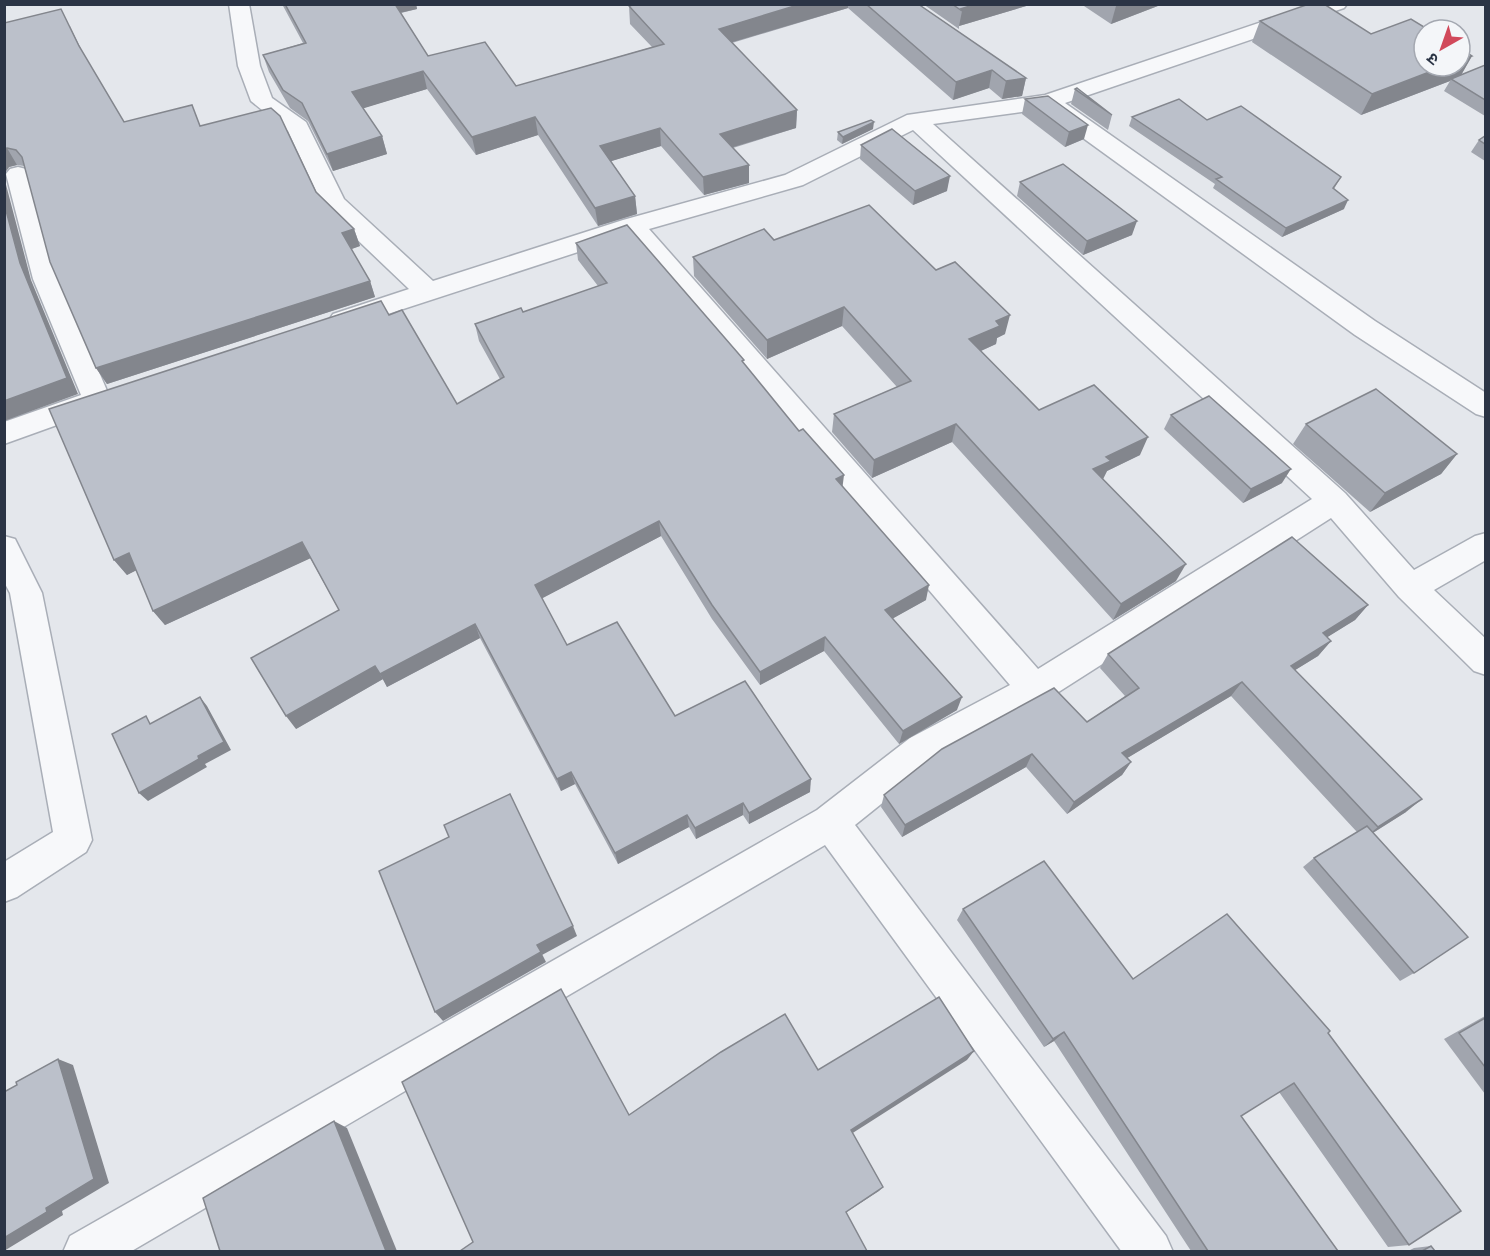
<svg xmlns="http://www.w3.org/2000/svg" width="1490" height="1256" font-family="'Fira Sans','Noto Sans Devanagari',sans-serif">
<style>
.lines{fill:none;stroke-linecap:round;stroke-linejoin:round}
.minor-casing{stroke:#a9aeb7;stroke-width:3}
.minor{fill:#f7f8fa;fill-rule:evenodd}
.wall{fill:#a1a5ae}
.shaded-wall{fill:#83868d}
.building{fill:#bbc0ca;stroke:#83868d;stroke-width:1.5}
</style>
<rect width="100%" height="100%" fill="#e4e7ec"/>
<g class="lines">
<g class="minor-casing">
<g id="minor">
<path d="M229,4H249L260,66L272,98L306,122L344,199L433,281L623,220L785,175L907,115L1045,95L1315,4H1347L1344,8L1065,103L1375,321L1486,393V417L1476,414L1355,335L1043,109L933,124L1345,493L1414,570L1475,536L1486,533V560L1434,590L1486,639V675L1474,671L1399,597L1331,518L1046,700L936,760L855,825L1166,1236L1173,1252H1122L825,845L130,1252H63L70,1236L817,810L910,738L1010,685L627,236L351,326L342,329L333,326L329,320L333,314L409,289L324,208L288,131L251,101L238,66ZM913,130L1312,499L1038,669L649,229L803,185Z"/>
<path d="M18,167L26,169L30,174L59,279L111,400L107,407L4,444V422L81,395L33,279L6,174L10,169Z"/>
<path d="M4,536L15,539L42,593L92,840L86,852L17,897L4,902V862L53,832L10,593L4,582Z"/>
</g>
</g>
<use href="#minor" class="minor"/>
</g>
<g class="wall">
<path d="M282,4H416L417,9L401,13L428,56L516,86L652,47L630,24L629,6L636,4H918L1026,78L1022,96L1002,99L989,88L953,100L848,8L732,43L797,110L796,128L733,148L749,165V183L704,195L661,146L611,161L635,196L637,214L598,226L538,135L476,155L427,89L363,108L382,136L387,154L333,171L308,121L290,108L269,72L263,55L303,43Z"/>
<path d="M923,4H1033L959,26V29Z"/>
<path d="M1081,4H1163L1111,24Z"/>
<path d="M1260,21L1371,34L1472,56L1461,75L1485,65V116L1444,91L1450,81L1361,115L1252,42Z"/>
<path d="M4,23L70,26L83,53L124,122L201,126L316,192L354,229L360,246L351,249L370,281L375,297L107,384L96,368L24,166L17,165L9,167L4,174Z"/>
<path d="M1075,89L1112,115L1108,130L1071,104Z"/>
<path d="M1025,99L1084,139L1065,147L1022,114Z"/>
<path d="M1132,117L1341,177L1334,189L1344,209L1282,237L1213,188L1215,184L1129,126Z"/>
<path d="M873,129L842,144L837,140L838,132Z"/>
<path d="M1485,136V161L1471,152L1479,140Z"/>
<path d="M861,145L947,191L913,205L860,159Z"/>
<path d="M1020,182L1132,235L1083,255L1017,196Z"/>
<path d="M774,240L936,270L1005,334L997,338L996,344L981,351L1039,410L1140,455L1107,471L1103,479L1176,581L1113,620L952,442L872,478L832,432L834,414L897,387L842,326L767,359L694,276L693,257Z"/>
<path d="M576,243L744,364L842,486L926,600L893,618L957,710L899,744L824,651L760,685L712,619L661,536L542,598L567,645L675,716L810,792L749,824L743,815L696,839L689,827L618,864L575,784L561,791L480,638L387,687L383,679L296,729L339,610L310,558L165,625L153,611L136,570L127,575L114,560L389,315L457,404L500,379L479,341L475,324L523,312L598,286L578,260Z"/>
<path d="M1171,415L1282,483L1243,503L1164,429Z"/>
<path d="M1306,424L1457,454L1441,474L1370,512L1293,444Z"/>
<path d="M1368,605L1355,620L1327,637L1331,641L1318,656L1295,670L1406,812L1373,833L1414,973L1400,981L1303,867L1314,858L1357,832L1231,696L1127,758L1131,762L1122,775L1067,814L1026,767L902,837L881,807L884,795L1087,722L1125,696L1100,668L1108,654Z"/>
<path d="M963,909L1133,979L1328,1033L1409,1245L1388,1247L1279,1092L1241,1116L1338,1251H1191L1054,1041L1044,1047L957,920Z"/>
<path d="M1485,1016V1094L1444,1039Z"/>
<path d="M1431,1246L1435,1251H1408L1414,1248Z"/>
</g>
<g class="shaded-wall">
<path d="M393,4H416L417,9L395,14Z"/>
<path d="M801,4H848V8L719,46V29Z"/>
<path d="M976,4H1033L959,26L962,11L960,9Z"/>
<path d="M1121,4H1163L1111,24L1116,6Z"/>
<path d="M1472,56L1460,77L1451,79L1450,81L1361,115L1372,94L1445,66H1460V60Z"/>
<path d="M992,70L989,88L953,100L956,82Z"/>
<path d="M423,71L427,89L358,110L352,92Z"/>
<path d="M1026,78L1022,96L1002,99L1006,81Z"/>
<path d="M797,110L796,128L720,151V134Z"/>
<path d="M535,117L538,135L476,155L472,137Z"/>
<path d="M874,122L873,129L842,144L843,137Z"/>
<path d="M1088,125L1084,139L1065,147L1069,132Z"/>
<path d="M660,128L661,146L602,164L600,146Z"/>
<path d="M382,136L387,154L333,171L327,154Z"/>
<path d="M7,148L17,165L9,167L4,174V149Z"/>
<path d="M749,165V183L704,195L703,177Z"/>
<path d="M950,176L947,191L913,205L915,191Z"/>
<path d="M4,177L31,280L78,394L4,421V401L20,263L4,203Z"/>
<path d="M635,196L637,214L598,226L595,208Z"/>
<path d="M1348,200L1344,209L1282,237L1286,228Z"/>
<path d="M1137,221L1132,235L1083,255L1087,241Z"/>
<path d="M354,229L360,246L349,250L342,233Z"/>
<path d="M370,281L375,297L107,384L96,368Z"/>
<path d="M844,307L842,326L767,359V340Z"/>
<path d="M1010,315L1005,334L997,338L996,344L965,358L969,339L996,321Z"/>
<path d="M956,424L952,442L872,478L874,460Z"/>
<path d="M1148,437L1140,455L1107,471L1103,479L1086,487L1093,469L1106,457Z"/>
<path d="M1457,454L1441,474L1370,512L1385,493Z"/>
<path d="M1291,469L1282,483L1243,503L1251,489Z"/>
<path d="M844,475L842,491L836,479Z"/>
<path d="M659,521L661,536L539,600L535,585Z"/>
<path d="M302,542L311,558L165,625L153,611Z"/>
<path d="M129,553L141,568L127,575L114,560Z"/>
<path d="M1186,564L1176,581L1113,620L1121,604Z"/>
<path d="M929,585L926,600L883,624L885,610Z"/>
<path d="M1368,605L1355,620L1310,648L1323,633Z"/>
<path d="M475,624L480,638L387,687L380,674Z"/>
<path d="M825,637L824,651L760,685V672Z"/>
<path d="M1331,641L1318,656L1279,680L1291,666Z"/>
<path d="M375,666L383,679L296,729L286,716Z"/>
<path d="M1242,682L1231,696L1114,766L1122,753Z"/>
<path d="M200,697L207,706L231,750L205,764L207,767L148,801L139,793L198,756Z"/>
<path d="M962,697L957,710L899,744L903,731Z"/>
<path d="M1032,754L1026,767L902,837L905,825Z"/>
<path d="M1131,762L1122,775L1067,814L1074,802Z"/>
<path d="M571,772L575,784L561,791L557,779Z"/>
<path d="M811,779L810,792L749,824V813Z"/>
<path d="M1422,799L1406,812L1363,839L1378,827Z"/>
<path d="M743,803V815L696,839L695,828Z"/>
<path d="M687,815L689,827L618,864L615,853Z"/>
<path d="M573,926L577,936L542,955L537,945Z"/>
<path d="M541,952L546,962L443,1021L435,1012Z"/>
<path d="M1064,1032L1054,1041L1044,1047L1053,1039Z"/>
<path d="M974,1051L967,1060L848,1136L851,1130Z"/>
<path d="M58,1059L73,1065L109,1183L62,1211L63,1215L4,1251V1238L46,1208Z"/>
<path d="M334,1121L347,1128L397,1251H386Z"/>
<path d="M883,1187L879,1191L842,1215L846,1212Z"/>
</g>
<g class="building">
<path d="M285,4H395L428,56L485,42L516,86L664,44L629,6L636,4H801L719,29L797,110L720,134L749,165L703,177L660,128L600,146L635,196L595,208L535,117L472,137L423,71L352,92L382,136L327,154L302,103L283,90L263,55L306,43Z"/>
<path d="M866,4H918L1026,78L1006,81L992,70L956,82Z"/>
<path d="M952,4H976L960,9L962,11Z"/>
<path d="M1309,4H1324L1371,34L1411,19L1429,30H1424V66H1445L1372,94L1260,21Z"/>
<path d="M61,9L79,46L124,122L192,105L200,126L271,108L280,116L316,192L354,229L342,233L370,281L96,368L50,262L22,157L16,150L7,148L4,149V23Z"/>
<path d="M1460,48L1472,56L1460,60Z"/>
<path d="M1485,65V100L1451,79Z"/>
<path d="M1077,88L1112,115L1075,89Z"/>
<path d="M1048,96L1088,125L1069,132L1025,99Z"/>
<path d="M1179,99L1207,120L1241,106L1341,177L1333,188L1348,200L1286,228L1216,179L1222,177L1132,117Z"/>
<path d="M871,120L874,122L843,137L838,132Z"/>
<path d="M892,129L950,176L915,191L861,145Z"/>
<path d="M1485,136V144L1479,140Z"/>
<path d="M1063,164L1137,221L1087,241L1020,182Z"/>
<path d="M4,203L20,263L67,378L4,401Z"/>
<path d="M869,205L936,270L955,262L1010,315L996,321L1000,326L969,339L1039,410L1094,385L1148,437L1106,457L1111,461L1093,469L1186,564L1121,604L956,424L874,460L834,414L911,381L844,307L767,340L693,257L764,229L774,240Z"/>
<path d="M627,225L744,360L742,361L799,431L803,429L844,475L836,479L929,585L885,610L962,697L903,731L825,637L760,672L712,605L659,521L535,585L567,645L617,622L675,716L745,681L811,779L749,813L743,803L695,828L687,815L615,853L571,772L557,779L475,624L380,674L375,666L286,716L251,658L339,610L302,542L153,611L129,553L114,560L49,409L381,301L389,315L402,310L457,404L504,377L475,324L521,308L523,312L607,283L576,243Z"/>
<path d="M1376,389L1457,454L1385,493L1306,424Z"/>
<path d="M1209,396L1291,469L1251,489L1171,415Z"/>
<path d="M1292,537L1368,605L1323,633L1331,641L1291,666L1422,799L1378,827L1242,682L1122,753L1131,762L1074,802L1032,754L905,825L884,795L942,749L1054,688L1087,722L1139,688L1108,654Z"/>
<path d="M200,697L224,742L198,756L199,759L139,793L112,734L146,716L150,724Z"/>
<path d="M510,794L573,926L537,945L541,952L435,1012L379,871L449,837L444,825Z"/>
<path d="M1367,826L1468,937L1414,973L1314,858Z"/>
<path d="M1044,861L1133,979L1227,914L1330,1031L1328,1033L1461,1211L1409,1245L1294,1083L1241,1116L1338,1251H1208L1064,1032L1053,1039L963,909Z"/>
<path d="M561,989L629,1115L721,1052L785,1014L818,1070L939,997L974,1051L851,1130L883,1187L846,1212L867,1251H460L473,1242L402,1082Z"/>
<path d="M1485,1018V1067L1459,1033Z"/>
<path d="M58,1059L94,1179L46,1208L47,1212L4,1238V1092L17,1085L16,1082Z"/>
<path d="M334,1121L386,1251H220L203,1198Z"/>
<path d="M1431,1246L1435,1251H1422Z"/>
</g>
<rect width="1490" height="1256" fill="none" stroke="#2b3445" stroke-width="12"/>
<g transform="translate(1442 48) rotate(220)"><circle r="28" fill="#f4f6f9" stroke="#a4a8b1" stroke-width="1.5"/>
<path d="M0-4.5L10 22L0 15L-10 22Z" fill="#d1495b"/>
<text y="-9" font-size="16" font-weight="bold" text-anchor="middle" fill="#2b3445">उ</text>
</g>
</svg>
